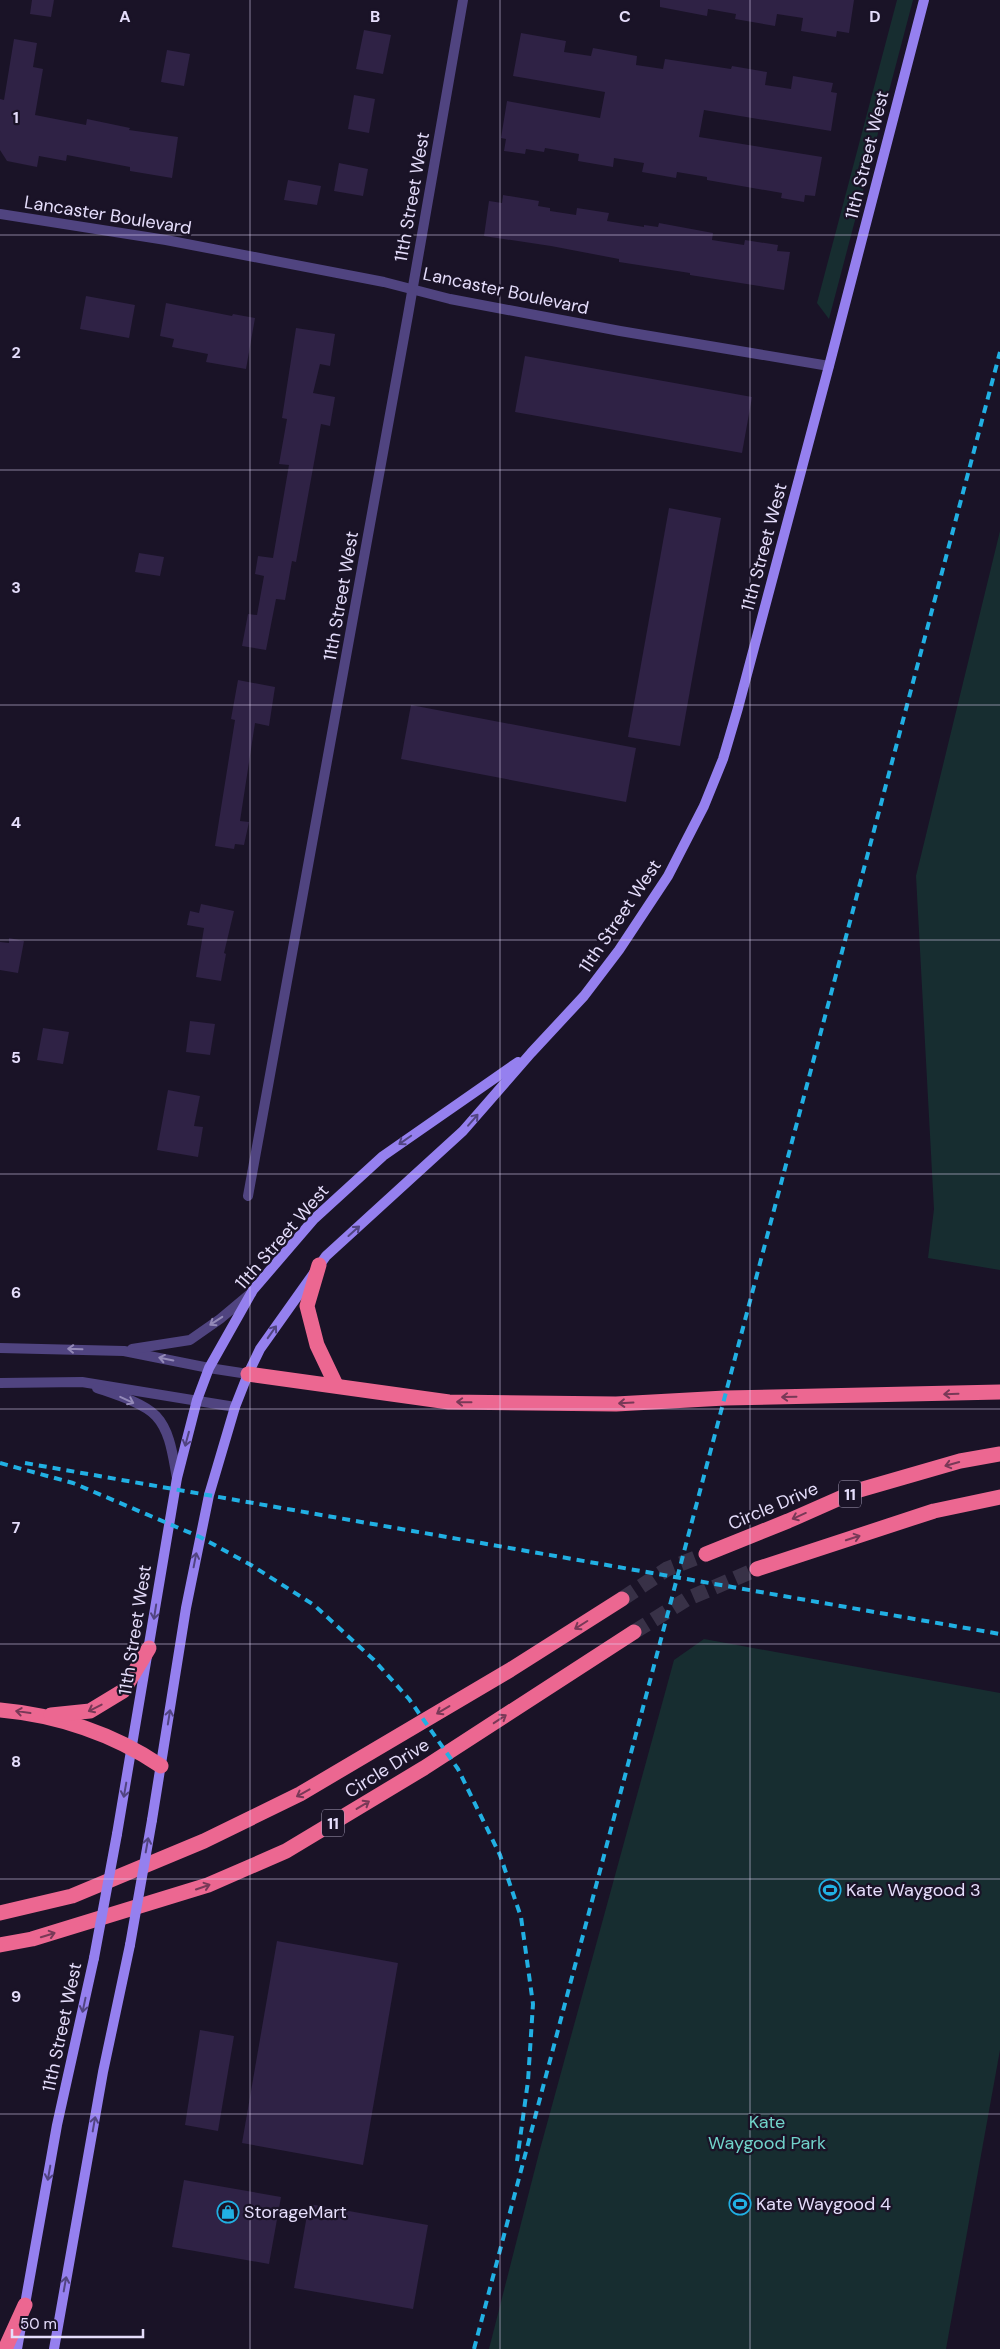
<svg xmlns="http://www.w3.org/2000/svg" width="1000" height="2349" font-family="'DM Sans',sans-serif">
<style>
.green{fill:#172d30}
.building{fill:#2f2245}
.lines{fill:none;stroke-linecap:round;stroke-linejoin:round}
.motorway-tunnel{stroke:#383147;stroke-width:15;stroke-dasharray:15 8;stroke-linecap:butt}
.minor{stroke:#504480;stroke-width:10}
.secondary{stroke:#9580ef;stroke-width:10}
.motorway{stroke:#ec6791;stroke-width:15}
.rail{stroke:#21b0e3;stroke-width:4;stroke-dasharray:8 6;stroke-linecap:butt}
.secondary-bridge{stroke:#9580ef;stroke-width:10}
.oneway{stroke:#514481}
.oneway2{stroke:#9389b7}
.oneway3{stroke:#783957}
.grid{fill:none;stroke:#e5ddfb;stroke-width:1;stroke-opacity:0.55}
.labels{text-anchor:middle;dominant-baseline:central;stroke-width:4.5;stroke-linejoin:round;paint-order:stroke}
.shield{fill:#1a1327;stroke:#a8a0bb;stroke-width:1}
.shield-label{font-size:16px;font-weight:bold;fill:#e5ddfb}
.street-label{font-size:18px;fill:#e5ddfb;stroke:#1a1327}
.poi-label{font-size:18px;fill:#e5ddfb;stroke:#1a1327;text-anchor:start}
.park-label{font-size:18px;fill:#71d3ca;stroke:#1a1327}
.grid-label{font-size:16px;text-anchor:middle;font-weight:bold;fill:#e5ddfb;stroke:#1a1327;stroke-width:4.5;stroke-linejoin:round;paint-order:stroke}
</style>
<rect width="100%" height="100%" fill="#1a1327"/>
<g class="green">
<path d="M897,0H913L829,319L817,303Z"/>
<path d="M1000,531V1270L928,1258L934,1209L916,876Z"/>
<path d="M704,1639L1000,1693V2050L946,2349H489L539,2153L674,1660Z"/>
</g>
<g class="building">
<path d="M32,0H54L51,17L30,14Z"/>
<path d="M660,0H854L849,33L837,31L836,37L801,31L803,18L777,14L775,26L735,19L736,14L708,9L707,16L660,7Z"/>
<path d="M364,30L391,35L383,74L356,69Z"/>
<path d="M521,33L566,41L564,52L591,56L593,48L637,56L636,65L663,69L665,59L731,69L732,66L767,72L765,85L791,89L793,76L833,83L831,92L837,93L831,131L704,110L699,137L822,157L815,196L805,195L804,202L781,198L782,193L707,180V177L677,172L676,178L642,172L644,163L614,158L613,167L578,161L579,154L545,148L544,152L526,149L525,154L504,151L506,139L501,138L507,101L600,118L605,92L513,76Z"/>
<path d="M14,39L37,43L33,67L43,69L35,115L86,125L87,119L130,128L129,130L178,137L172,178L130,171V167L67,155L66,161L39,156L37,167L7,161L0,150V99L4,100Z"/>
<path d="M167,50L190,54L184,86L161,82Z"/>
<path d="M354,95L375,99L369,133L348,129Z"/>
<path d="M339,163L368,169L363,196L334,191Z"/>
<path d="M288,180L321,186L317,205L284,200Z"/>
<path d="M503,195L539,201L538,206L550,208V211L576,215L577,208L609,213L607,221L644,227V225L658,227L659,223L713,233L712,240L744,245L745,240L778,245L777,251L790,252L784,290L690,275V273L619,262V259L551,246L484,236L489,201L502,203Z"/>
<path d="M86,296L135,305L129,338L80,329Z"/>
<path d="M166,303L232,316L233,314L255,318L246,369L206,362L208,354L172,347L174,339L160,336Z"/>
<path d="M296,328L335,334L330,366L320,364L313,393L335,397L330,426L321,424L296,562L292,561L285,600L276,599L266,650L242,646L248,614L257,615L264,576L255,574L258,556L273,558L289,465L279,464L287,419L282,418Z"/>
<path d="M525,356L752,397L742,453L515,412Z"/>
<path d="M669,508L721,518L680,746L628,737Z"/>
<path d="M139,553L164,557L160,576L135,572Z"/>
<path d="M238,680L275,687L269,726L255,723L240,821L249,822L244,845L235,844L234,849L215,846L235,720L231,719Z"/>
<path d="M411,705L636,748L626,802L401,759Z"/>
<path d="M201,904L234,911L224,953L226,954L221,981L196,977L204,928L187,925L190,911L199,913Z"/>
<path d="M9,938L24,941L18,973L0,970V942L9,943Z"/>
<path d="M190,1021L215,1024L210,1055L186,1052Z"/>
<path d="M43,1028L69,1032L63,1064L37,1060Z"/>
<path d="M168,1090L200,1096L194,1126L203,1127L198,1157L157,1150Z"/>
<path d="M277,1941L398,1963L363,2165L242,2143Z"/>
<path d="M200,2030L234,2036L218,2131L185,2125Z"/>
<path d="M184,2180L281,2197L269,2264L172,2247Z"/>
<path d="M309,2204L428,2225L413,2309L294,2288Z"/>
</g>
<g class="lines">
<g class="motorway-tunnel">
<path d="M622,1599L667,1569L706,1554"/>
<path d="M634,1632L687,1599L757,1569"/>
</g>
<g class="minor">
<path d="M0,214L166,240L384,282L450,299L620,331L829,366"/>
<path d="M248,1196L408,315L463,0"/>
<path d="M0,1348L124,1351L209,1368L248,1374"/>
<path d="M132,1349L190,1340L220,1319L251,1293"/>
<path d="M0,1383L82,1382L235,1407"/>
<path d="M97,1388C114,1394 144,1403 156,1416C171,1432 173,1458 177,1478"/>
</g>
<g class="secondary">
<path d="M152,1820L186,1608L209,1495L235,1407L248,1374L260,1349L326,1256L463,1131L531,1053L584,996L619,950L668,876L704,806L723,759L738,708L829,366L924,0"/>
<path d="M117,1834L177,1478L197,1400L209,1368L253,1290L314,1219L383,1156L518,1062"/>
<path d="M17,2349L57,2125L94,1958"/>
<path d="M54,2349L103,2072L130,1945"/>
</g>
<g class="motorway">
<path d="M319,1265L307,1306L317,1345L336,1385"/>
<path d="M248,1374L449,1402L616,1404L725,1398L1000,1392"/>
<path d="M706,1554L788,1521L856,1491L960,1461L1000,1454"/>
<path d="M757,1569L934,1511L1000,1497"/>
<path d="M0,1710C57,1715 114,1734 161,1766"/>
<path d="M51,1715L90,1711L123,1691L149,1648"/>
<path d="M0,1913L72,1896L204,1841L300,1794L510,1670L622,1599"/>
<path d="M0,1945L32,1939L208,1885L286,1851L424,1768L634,1632"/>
<path d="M5,2349L25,2305"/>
</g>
<g class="rail">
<path d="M0,1463L73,1483L200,1537L251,1565L314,1605L374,1660L409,1699L458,1769L500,1855L521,1917L533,2004L528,2081L517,2161"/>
<path d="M25,1463L1000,1634"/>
<path d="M474,2349L1000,352"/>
</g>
<g class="secondary-bridge">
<path d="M130,1945L152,1820"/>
<path d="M94,1958L117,1834"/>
</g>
</g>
<defs><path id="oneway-shaft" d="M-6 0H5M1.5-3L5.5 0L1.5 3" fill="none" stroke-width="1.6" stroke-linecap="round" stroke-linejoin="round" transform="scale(1.25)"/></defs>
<g class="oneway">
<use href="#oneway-shaft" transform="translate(473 1120) rotate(-49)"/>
<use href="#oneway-shaft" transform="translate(405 1140) rotate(145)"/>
<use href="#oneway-shaft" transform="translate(354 1231) rotate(-42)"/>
<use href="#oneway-shaft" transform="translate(272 1332) rotate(-55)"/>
<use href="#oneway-shaft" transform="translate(187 1439) rotate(105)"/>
<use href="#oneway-shaft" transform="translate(195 1560) rotate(-79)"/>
<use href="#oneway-shaft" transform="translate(155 1612) rotate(99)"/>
<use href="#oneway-shaft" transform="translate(169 1717) rotate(-81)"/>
<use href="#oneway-shaft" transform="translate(125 1790) rotate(100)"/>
<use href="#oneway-shaft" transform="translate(147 1845) rotate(-80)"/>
<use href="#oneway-shaft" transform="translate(84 2005) rotate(102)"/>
<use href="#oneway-shaft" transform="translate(94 2124) rotate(-80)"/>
<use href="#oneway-shaft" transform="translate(49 2173) rotate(100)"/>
<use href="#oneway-shaft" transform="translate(65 2284) rotate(-80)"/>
</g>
<g class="oneway2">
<use href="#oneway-shaft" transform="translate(216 1321) rotate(147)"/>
<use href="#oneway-shaft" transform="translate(75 1349) rotate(-178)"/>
<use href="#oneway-shaft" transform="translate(166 1359) rotate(-168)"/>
<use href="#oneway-shaft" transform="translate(127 1400) rotate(25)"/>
</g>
<g class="oneway3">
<use href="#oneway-shaft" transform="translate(951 1394) rotate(178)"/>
<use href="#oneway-shaft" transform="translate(789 1397) rotate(179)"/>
<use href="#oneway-shaft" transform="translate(464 1402) rotate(-179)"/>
<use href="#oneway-shaft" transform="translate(626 1403) rotate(177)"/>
<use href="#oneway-shaft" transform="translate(952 1464) rotate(164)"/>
<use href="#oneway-shaft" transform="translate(799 1516) rotate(156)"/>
<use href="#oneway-shaft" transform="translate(853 1538) rotate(-18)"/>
<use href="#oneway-shaft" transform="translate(581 1625) rotate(148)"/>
<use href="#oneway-shaft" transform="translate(95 1708) rotate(153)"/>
<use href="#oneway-shaft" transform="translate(443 1710) rotate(149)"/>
<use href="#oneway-shaft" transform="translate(23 1712) rotate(-172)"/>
<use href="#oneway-shaft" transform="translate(500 1719) rotate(-33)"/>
<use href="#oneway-shaft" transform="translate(303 1793) rotate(151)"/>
<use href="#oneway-shaft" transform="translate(363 1805) rotate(-31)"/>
<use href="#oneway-shaft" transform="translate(203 1887) rotate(-19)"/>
<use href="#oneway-shaft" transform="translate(48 1935) rotate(-17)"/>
</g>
<path class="grid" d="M250,0V2349M500,0V2349M750,0V2349M0,235H1000M0,470H1000M0,705H1000M0,940H1000M0,1174H1000M0,1409H1000M0,1644H1000M0,1879H1000M0,2114H1000"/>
<defs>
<g id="stadium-ring" transform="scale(1.125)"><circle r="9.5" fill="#1a1327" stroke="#21b0e3" stroke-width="1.5"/><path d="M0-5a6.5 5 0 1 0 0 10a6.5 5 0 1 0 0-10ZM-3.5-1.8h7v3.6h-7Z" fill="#21b0e3"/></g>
<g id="shop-ring" transform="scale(1.125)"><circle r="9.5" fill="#1a1327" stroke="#21b0e3" stroke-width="1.5"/><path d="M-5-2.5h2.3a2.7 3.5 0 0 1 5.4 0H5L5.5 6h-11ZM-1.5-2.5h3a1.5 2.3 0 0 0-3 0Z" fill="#21b0e3"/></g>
</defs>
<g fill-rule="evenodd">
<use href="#stadium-ring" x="830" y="1890"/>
<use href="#stadium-ring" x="740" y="2204"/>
<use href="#shop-ring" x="228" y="2212"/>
</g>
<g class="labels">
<g class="shield">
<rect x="839" y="1480.5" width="22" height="27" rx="4"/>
<rect x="322" y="1809.5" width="22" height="27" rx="4"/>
</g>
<g class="shield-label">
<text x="850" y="1494">11</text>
<text x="333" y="1823">11</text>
</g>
<g class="street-label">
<text transform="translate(867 155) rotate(-76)">11th Street West</text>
<text transform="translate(412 197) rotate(-80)">11th Street West</text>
<text transform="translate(108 215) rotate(9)">Lancaster Boulevard</text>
<text transform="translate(506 291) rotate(12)">Lancaster Boulevard</text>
<text transform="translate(764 547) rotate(-75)">11th Street West</text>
<text transform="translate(341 596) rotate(-80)">11th Street West</text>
<text transform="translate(620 916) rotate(-56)">11th Street West</text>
<text transform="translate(282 1237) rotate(-49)">11th Street West</text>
<text transform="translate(773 1506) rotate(-23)">Circle Drive</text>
<text transform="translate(135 1630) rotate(-81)">11th Street West</text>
<text transform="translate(387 1768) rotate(-32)">Circle Drive</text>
<text transform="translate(62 2027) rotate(-78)">11th Street West</text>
</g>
<g class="poi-label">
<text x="846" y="1890">Kate Waygood 3</text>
<text x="756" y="2204">Kate Waygood 4</text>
<text x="244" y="2212">StorageMart</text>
</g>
<g class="park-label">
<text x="767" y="2122">Kate<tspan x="767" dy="21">Waygood Park</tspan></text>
</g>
</g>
<g class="grid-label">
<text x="125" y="22">A</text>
<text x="375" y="22">B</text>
<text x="625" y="22">C</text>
<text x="875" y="22">D</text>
<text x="16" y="123">1</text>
<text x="16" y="358">2</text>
<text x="16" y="593">3</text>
<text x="16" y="828">4</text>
<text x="16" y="1063">5</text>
<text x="16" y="1298">6</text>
<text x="16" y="1533">7</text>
<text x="16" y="1767">8</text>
<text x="16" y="2002">9</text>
</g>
<path d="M12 2329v8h131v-8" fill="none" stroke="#e5ddfb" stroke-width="2.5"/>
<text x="20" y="2329" font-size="15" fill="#e5ddfb" stroke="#1a1327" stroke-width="4" paint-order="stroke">50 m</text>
</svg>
